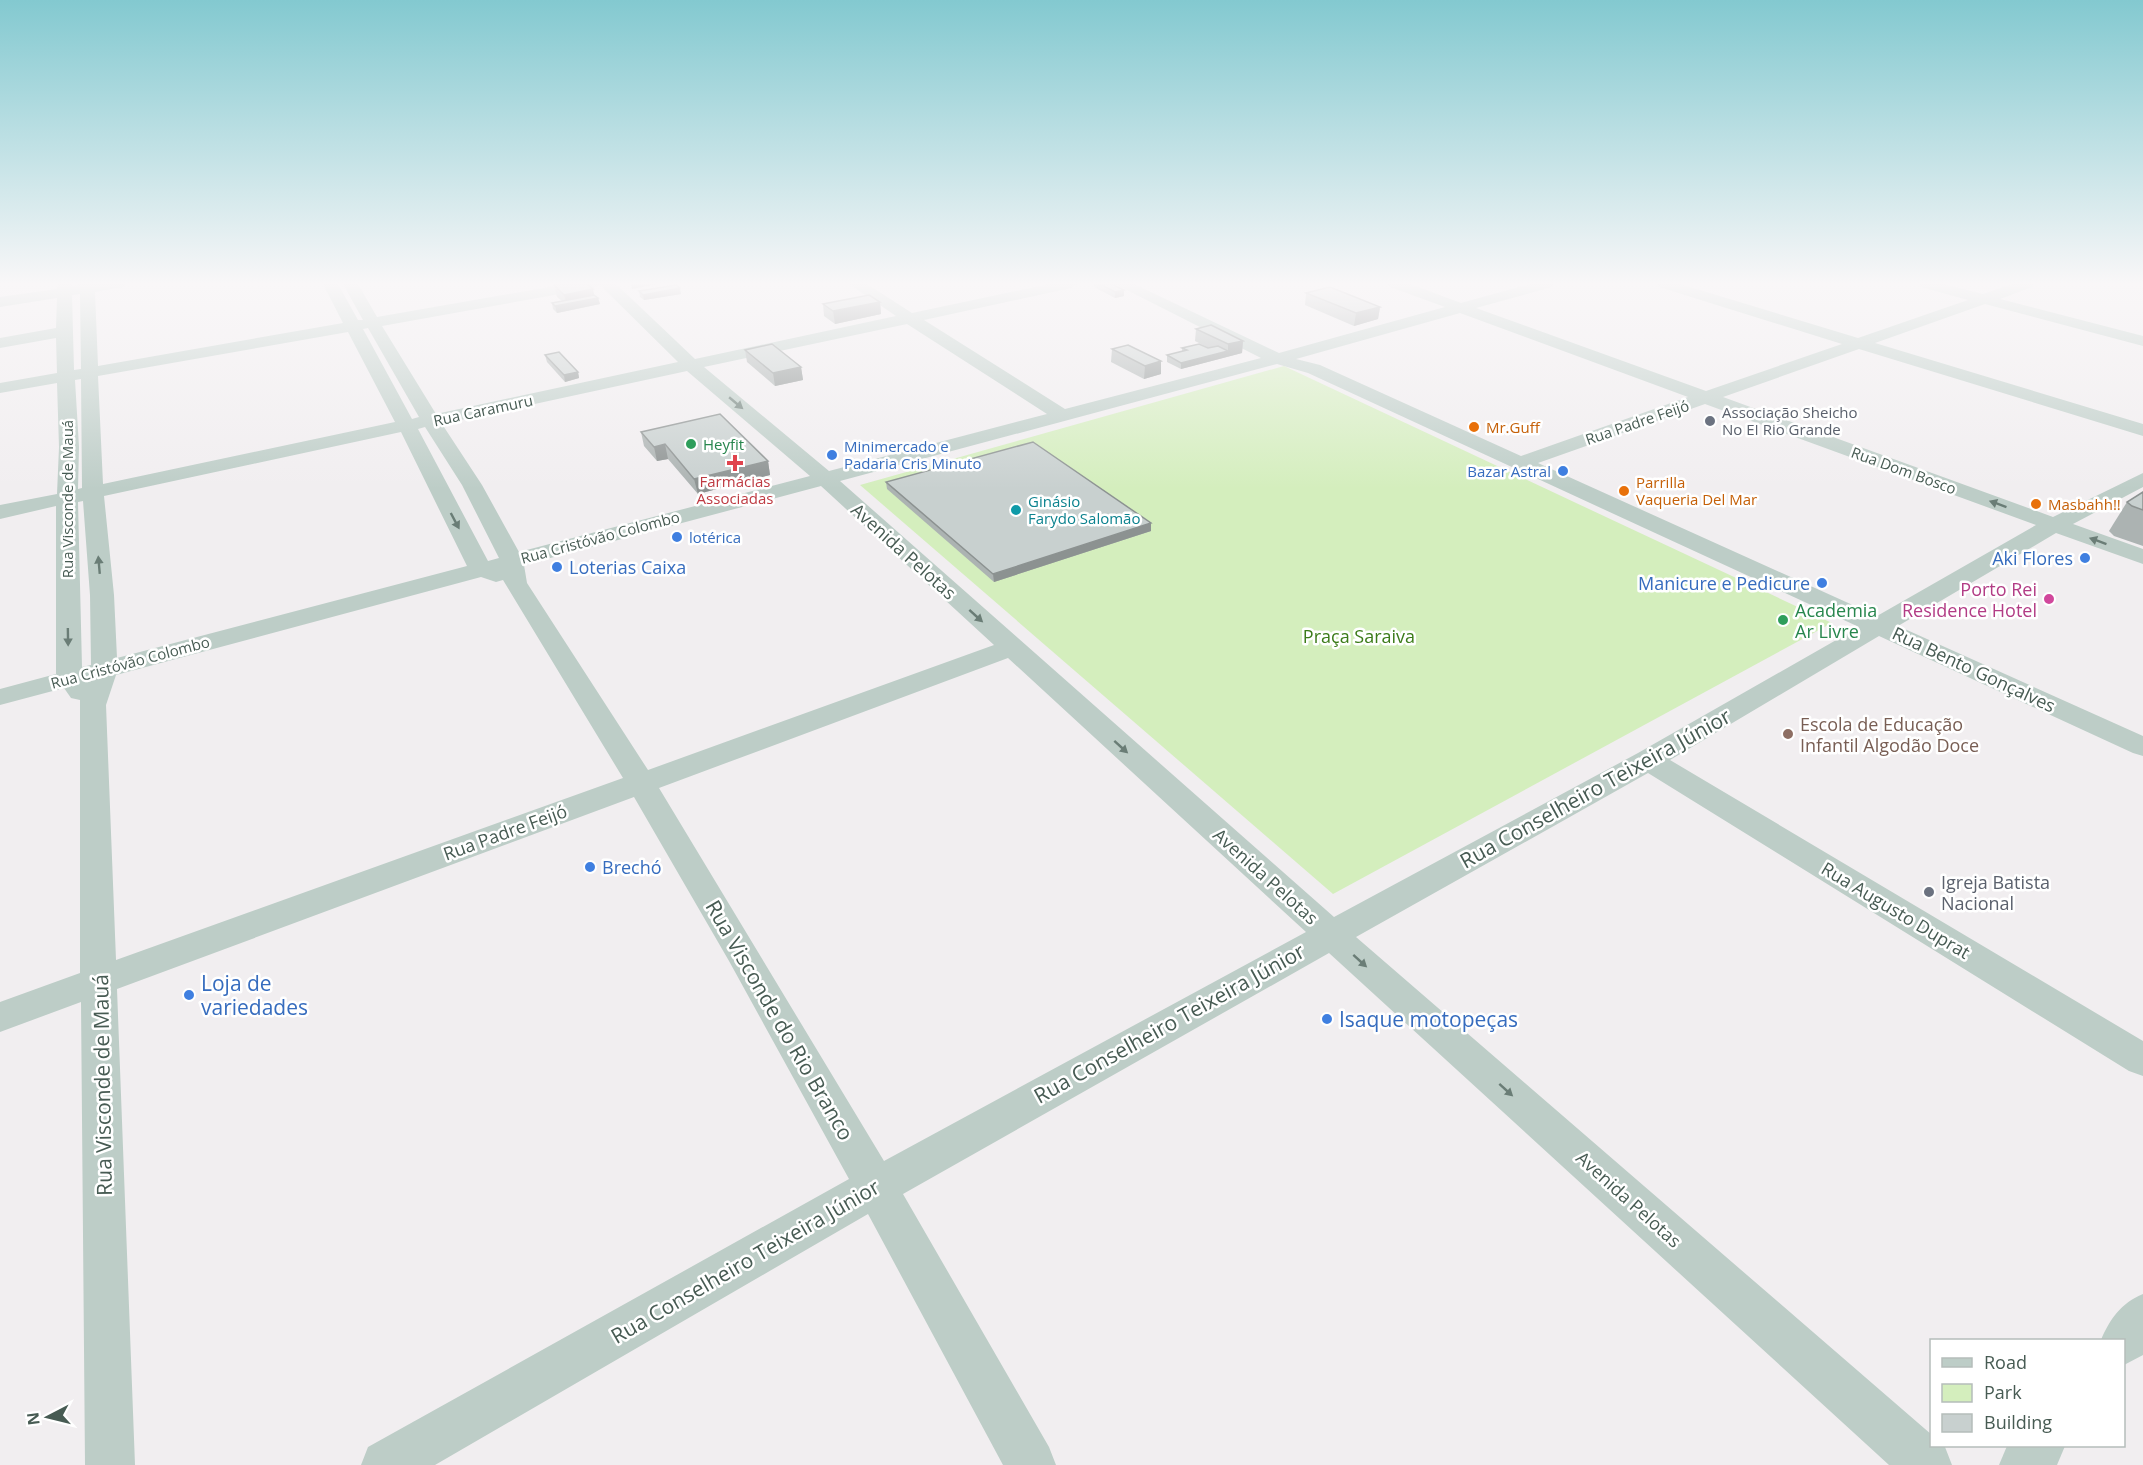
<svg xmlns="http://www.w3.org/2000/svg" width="2143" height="1465" font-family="'Open Sans',sans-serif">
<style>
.green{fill:#d4eebd}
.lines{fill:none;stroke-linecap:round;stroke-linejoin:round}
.minor{fill:#bdcdc7;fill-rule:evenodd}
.wall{fill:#acb3b2}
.shaded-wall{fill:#8c9291}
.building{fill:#c8d0cf;stroke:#8c9291;stroke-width:1.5}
.oneway{fill:#6a7d76}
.worship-dot{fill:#6b7280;stroke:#fff;stroke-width:2}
.food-dot{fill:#e8710a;stroke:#fff;stroke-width:2}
.leisure-dot{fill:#2e9e5b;stroke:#fff;stroke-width:2}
.shop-dot{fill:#3f7fe0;stroke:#fff;stroke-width:2}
.health-dot{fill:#e0444e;stroke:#fff;stroke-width:2}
.culture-dot{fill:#0f9aa8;stroke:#fff;stroke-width:2}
.hotel-dot{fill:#d1479c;stroke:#fff;stroke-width:2}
.education-dot{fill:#8d6e63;stroke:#fff;stroke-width:2}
.labels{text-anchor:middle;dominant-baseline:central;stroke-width:5;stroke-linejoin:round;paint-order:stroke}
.far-street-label{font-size:15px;fill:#475b53;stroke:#fff}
.far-worship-label{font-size:15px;fill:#5b616d;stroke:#fff;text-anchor:start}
.far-food-label{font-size:15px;fill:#c56008;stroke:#fff;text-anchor:start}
.far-leisure-label{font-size:15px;fill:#27864d;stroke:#fff;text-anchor:start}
.far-shop-label{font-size:15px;fill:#366cbe;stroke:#fff;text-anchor:start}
.far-health-label{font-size:15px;fill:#be3a42;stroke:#fff}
.far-culture-label{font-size:15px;fill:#0d838f;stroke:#fff;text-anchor:start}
.street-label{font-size:18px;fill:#475b53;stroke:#fff}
.shop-label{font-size:18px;fill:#366cbe;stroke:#fff;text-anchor:end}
.hotel-label{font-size:18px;fill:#b23c85;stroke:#fff;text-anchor:end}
.leisure-label{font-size:18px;fill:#27864d;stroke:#fff;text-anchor:start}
.park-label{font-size:18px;fill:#3b7b19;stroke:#fff}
.education-label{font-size:18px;fill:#785e54;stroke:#fff;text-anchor:start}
.worship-label{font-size:18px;fill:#5b616d;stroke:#fff;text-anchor:start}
.near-street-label{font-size:21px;fill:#475b53;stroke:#fff}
.near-shop-label{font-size:21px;fill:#366cbe;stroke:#fff;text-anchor:start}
</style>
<rect width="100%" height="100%" fill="#f1eef0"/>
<path class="green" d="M1284,366L1832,623L1333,894L860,485Z"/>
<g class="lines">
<g class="minor">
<path d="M58,284H72V286L80,284H125L123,287L95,292L98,366L343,323L323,284H338L358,320H363L343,284H358L377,317L566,284H616L695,359L896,316L849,284H867L912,313L1049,284H1078L1071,288L924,320L1065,409L1261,358L1115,284H1134L1279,353L1445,307L1390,287L1388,284H1410L1461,303L1530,284H1554L1552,287L1476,308L1706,391L1842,344L1659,287L1657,284H1680L1858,338L1968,300L1921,287L1919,284H1944L1983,294L2012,284H2034L2032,287L2000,299L2143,336V346L1985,304L1875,343L2143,424V436L1859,349L1723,397L2053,517L2143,473V487L2073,524L2143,549V564L2056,533L1898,626L2143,736V756L2133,753L1879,636L1670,760L2143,1041V1076L2129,1071L1648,773L1356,937L1932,1435V1446L1945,1447L1952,1465H1889L1329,953L903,1194L1049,1447L1056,1465H1003L868,1214L435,1465H361L368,1447L849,1179L729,961L634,797L117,989L135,1465H85L81,1002L0,1032V1002L80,973V700L71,698L64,688L0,705V689L56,674V506L0,519V505L57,494L59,447L57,383L0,393V383L57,373L56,338L0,348V338L56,328L57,298L0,307V297L57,289ZM600,285L678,362L436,414L382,326L593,288ZM80,294L81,369L74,370L72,295ZM1460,313L1688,397L1521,456L1320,365L1296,359ZM907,324L1047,414L829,471L704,367ZM368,328L419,417L412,419L363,329ZM348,332L395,422L103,484L98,376ZM1277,364L1308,373L1859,627L1638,753L1334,917L840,481ZM687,371L810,476L519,552L482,485L442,424ZM81,379L82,488L78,489L79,447L75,380ZM1705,404L2036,525L1877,616L1538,463ZM425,427L462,485L499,558L488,561L418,429ZM401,432L467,566L117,658L114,595L104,496ZM821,486L994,645L648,770L527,583L524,565ZM83,501L90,595L91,665L82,667L78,502ZM481,577L496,582L503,580L623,778L116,960L106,705L116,675ZM1008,658L1306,932L884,1161L659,788Z"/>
<path d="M2143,1294V1355L2124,1365V1340H2101C2110,1319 2121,1303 2143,1294Z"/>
<path d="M2007,1446H2065L2057,1465H1999Z"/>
</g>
</g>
<g class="wall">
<path d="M1094,284H1112L1124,296L1115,298L1094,287Z"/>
<path d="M554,285L594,295L598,298L600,304L557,313L553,309L552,303L562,301L557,297Z"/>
<path d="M639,291L681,294L644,300L640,297Z"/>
<path d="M1306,293L1380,307L1378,319L1354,326L1305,305Z"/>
<path d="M880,302L881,314L835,324L824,316L823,304Z"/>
<path d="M1196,329L1243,341L1242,353L1181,369L1167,362V355L1182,352V348H1209L1195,341Z"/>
<path d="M1112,349L1161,374L1144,379L1111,362Z"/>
<path d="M745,350L801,367L803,380L775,386L747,362Z"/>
<path d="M545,355L578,372L579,378L565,382L547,362Z"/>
<path d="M641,432L768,461L770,475L698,494L668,459L657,461L644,446Z"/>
<path d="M886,482L1151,523V531L994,582L887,489Z"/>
<path d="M2143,492V546L2114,536L2109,531L2127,502Z"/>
</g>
<g class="shaded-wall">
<path d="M631,284H657L632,289Z"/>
<path d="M680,288L681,294L644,300L643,295Z"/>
<path d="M593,289L595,299L598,298L600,304L557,313L555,306L567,304L564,295Z"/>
<path d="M1124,290V296L1115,298V292Z"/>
<path d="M880,302L881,314L835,324L833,311Z"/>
<path d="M1380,307L1378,319L1354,326L1356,313Z"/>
<path d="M1243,341L1242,353L1181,369V363L1228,351V344Z"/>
<path d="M1161,361V374L1144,379L1145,366Z"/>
<path d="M801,367L803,380L775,386L773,373Z"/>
<path d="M578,372L579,378L565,382L564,375Z"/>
<path d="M665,444L668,459L657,461L654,447Z"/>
<path d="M768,461L770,475L698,494L694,479Z"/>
<path d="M1151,523V531L994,582L993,574Z"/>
</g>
<g class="building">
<path d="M560,284H587L593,289L564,295L554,285Z"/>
<path d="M1100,284H1112L1124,290L1115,292Z"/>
<path d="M676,285L680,288L643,295L639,291Z"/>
<path d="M1330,287L1380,307L1356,313L1306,293Z"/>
<path d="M594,295L598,298L555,306L552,303Z"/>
<path d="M869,295L880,302L833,311L823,304Z"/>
<path d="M1211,325L1243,341L1228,344L1196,329Z"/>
<path d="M772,344L801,367L773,373L745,350Z"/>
<path d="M1199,344L1208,348L1218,346L1228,351L1181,363L1167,355L1187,350L1182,348Z"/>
<path d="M1128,345L1161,361L1145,366L1112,349Z"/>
<path d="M559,352L578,372L564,375L545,355Z"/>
<path d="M720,414L768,461L694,479L665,444L654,447L641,432Z"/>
<path d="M1033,442L1151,523L993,574L886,482Z"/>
<path d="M2143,492V510L2132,506L2127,502Z"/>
</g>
<defs><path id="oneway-solid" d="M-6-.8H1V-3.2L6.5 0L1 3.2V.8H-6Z" transform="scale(1.5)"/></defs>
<g class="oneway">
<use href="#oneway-solid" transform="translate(736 403) rotate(40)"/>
<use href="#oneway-solid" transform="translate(1998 504) rotate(-160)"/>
<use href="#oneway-solid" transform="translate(455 521) rotate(62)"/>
<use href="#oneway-solid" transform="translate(2098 541) rotate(-160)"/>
<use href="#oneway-solid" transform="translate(99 565) rotate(-95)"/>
<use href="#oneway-solid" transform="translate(976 616) rotate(42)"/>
<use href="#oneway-solid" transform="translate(68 637) rotate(89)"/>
<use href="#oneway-solid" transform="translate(1121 747) rotate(42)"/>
<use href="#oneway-solid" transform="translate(1360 961) rotate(42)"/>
<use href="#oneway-solid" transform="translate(1506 1090) rotate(42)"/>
</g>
<linearGradient id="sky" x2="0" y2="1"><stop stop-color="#83c9d0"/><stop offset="0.58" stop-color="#f9f7f8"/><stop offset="1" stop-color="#f9f7f8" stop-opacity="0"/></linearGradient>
<rect width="2143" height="489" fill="url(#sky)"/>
<g class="worship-dot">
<circle cx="1710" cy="421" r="6"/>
<circle cx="1929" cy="892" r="6"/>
</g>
<g class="food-dot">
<circle cx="1474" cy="427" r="6"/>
<circle cx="1624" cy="491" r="6"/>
<circle cx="2036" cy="504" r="6"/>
</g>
<g class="leisure-dot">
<circle cx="691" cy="444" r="6"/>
<circle cx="1783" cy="620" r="6"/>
</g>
<g class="shop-dot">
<circle cx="832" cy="455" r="6"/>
<circle cx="1563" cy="471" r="6"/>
<circle cx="677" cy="537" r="6"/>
<circle cx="2085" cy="558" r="6"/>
<circle cx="557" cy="567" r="6"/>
<circle cx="1822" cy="583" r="6"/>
<circle cx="590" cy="867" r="6"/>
<circle cx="189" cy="995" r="6"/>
<circle cx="1327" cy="1019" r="6"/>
</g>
<path class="health-dot" d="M732 454h6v6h6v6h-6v6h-6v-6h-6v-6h6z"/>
<circle class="culture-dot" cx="1016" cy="510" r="6"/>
<circle class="hotel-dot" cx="2049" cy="599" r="6"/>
<circle class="education-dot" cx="1788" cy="734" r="6"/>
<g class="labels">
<g class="far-street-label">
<text transform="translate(483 410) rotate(-12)">Rua Caramuru</text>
<text transform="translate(1637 422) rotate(-19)">Rua Padre Feijó</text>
<text transform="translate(1904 470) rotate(20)">Rua Dom Bosco</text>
<text transform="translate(67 499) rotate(-90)">Rua Visconde de Mauá</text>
<text transform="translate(600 537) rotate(-15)">Rua Cristóvão Colombo</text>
<text transform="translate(130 662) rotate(-15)">Rua Cristóvão Colombo</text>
</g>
<g class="far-worship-label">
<text x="1722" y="412">Associação Sheicho<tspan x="1722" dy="17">No EI Rio Grande</tspan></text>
</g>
<g class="far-food-label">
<text x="1486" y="427">Mr.Guff</text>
<text x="1636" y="482">Parrilla<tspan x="1636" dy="17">Vaqueria Del Mar</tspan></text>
<text x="2048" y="504">Masbahh!!</text>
</g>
<g class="far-leisure-label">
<text x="703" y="444">Heyfit</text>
</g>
<g class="far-shop-label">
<text x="844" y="446">Minimercado e<tspan x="844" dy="17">Padaria Cris Minuto</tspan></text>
<text x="1551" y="471" text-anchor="end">Bazar Astral</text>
<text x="689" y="537">lotérica</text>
</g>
<g class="far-health-label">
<text x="735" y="481">Farmácias<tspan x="735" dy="17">Associadas</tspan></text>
</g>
<g class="far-culture-label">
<text x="1028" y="501">Ginásio<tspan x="1028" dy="17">Farydo Salomão</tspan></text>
</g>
<g class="street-label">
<text transform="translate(904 551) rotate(42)">Avenida Pelotas</text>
<text transform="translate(1974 669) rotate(25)">Rua Bento Gonçalves</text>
<text transform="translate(505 832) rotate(-20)">Rua Padre Feijó</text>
<text transform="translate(1266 876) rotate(42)">Avenida Pelotas</text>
<text transform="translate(1896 910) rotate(31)">Rua Augusto Duprat</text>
<text transform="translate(1629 1199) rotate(42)">Avenida Pelotas</text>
</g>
<g class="shop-label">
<text x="2073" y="558">Aki Flores</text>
<text x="569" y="567" text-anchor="start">Loterias Caixa</text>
<text x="1810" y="583">Manicure e Pedicure</text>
<text x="602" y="867" text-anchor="start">Brechó</text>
</g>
<g class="hotel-label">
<text x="2037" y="589">Porto Rei<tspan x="2037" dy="21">Residence Hotel</tspan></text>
</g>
<g class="leisure-label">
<text x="1795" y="610">Academia<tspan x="1795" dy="21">Ar Livre</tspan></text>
</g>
<g class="park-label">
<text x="1359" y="636">Praça Saraiva</text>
</g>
<g class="education-label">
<text x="1800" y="724">Escola de Educação<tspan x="1800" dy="21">Infantil Algodão Doce</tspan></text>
</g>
<g class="worship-label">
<text x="1941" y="882">Igreja Batista<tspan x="1941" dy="21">Nacional</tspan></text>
</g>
<g class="near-street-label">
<text transform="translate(1595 788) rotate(-29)">Rua Conselheiro Teixeira Júnior</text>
<text transform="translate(780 1020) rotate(60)">Rua Visconde do Rio Branco</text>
<text transform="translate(1169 1023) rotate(-29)">Rua Conselheiro Teixeira Júnior</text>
<text transform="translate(102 1085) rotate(-91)">Rua Visconde de Mauá</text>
<text transform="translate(745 1261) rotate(-30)">Rua Conselheiro Teixeira Júnior</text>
</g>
<g class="near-shop-label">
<text x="201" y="983">Loja de<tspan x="201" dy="24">variedades</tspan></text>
<text x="1339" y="1019">Isaque motopeças</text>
</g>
</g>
<rect x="1930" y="1339" width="195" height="108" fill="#ffffff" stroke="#b5bdba" stroke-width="1.5"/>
<rect x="1942" y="1358" width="30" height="9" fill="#bdcdc7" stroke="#b5bdba" stroke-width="1.5"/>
<text x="1984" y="1369" font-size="18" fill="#475b53">Road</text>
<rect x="1942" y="1384" width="30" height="18" fill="#d4eebd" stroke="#b5bdba" stroke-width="1.5"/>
<text x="1984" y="1399" font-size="18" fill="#475b53">Park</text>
<rect x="1942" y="1414" width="30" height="18" fill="#c8d0cf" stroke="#b5bdba" stroke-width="1.5"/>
<text x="1984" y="1429" font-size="18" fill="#475b53">Building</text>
<g transform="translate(48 1417) rotate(263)" stroke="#ffffff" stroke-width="4.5" paint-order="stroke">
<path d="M0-4.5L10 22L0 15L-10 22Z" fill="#475b53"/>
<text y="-9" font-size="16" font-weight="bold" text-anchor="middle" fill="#475b53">N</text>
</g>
</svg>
